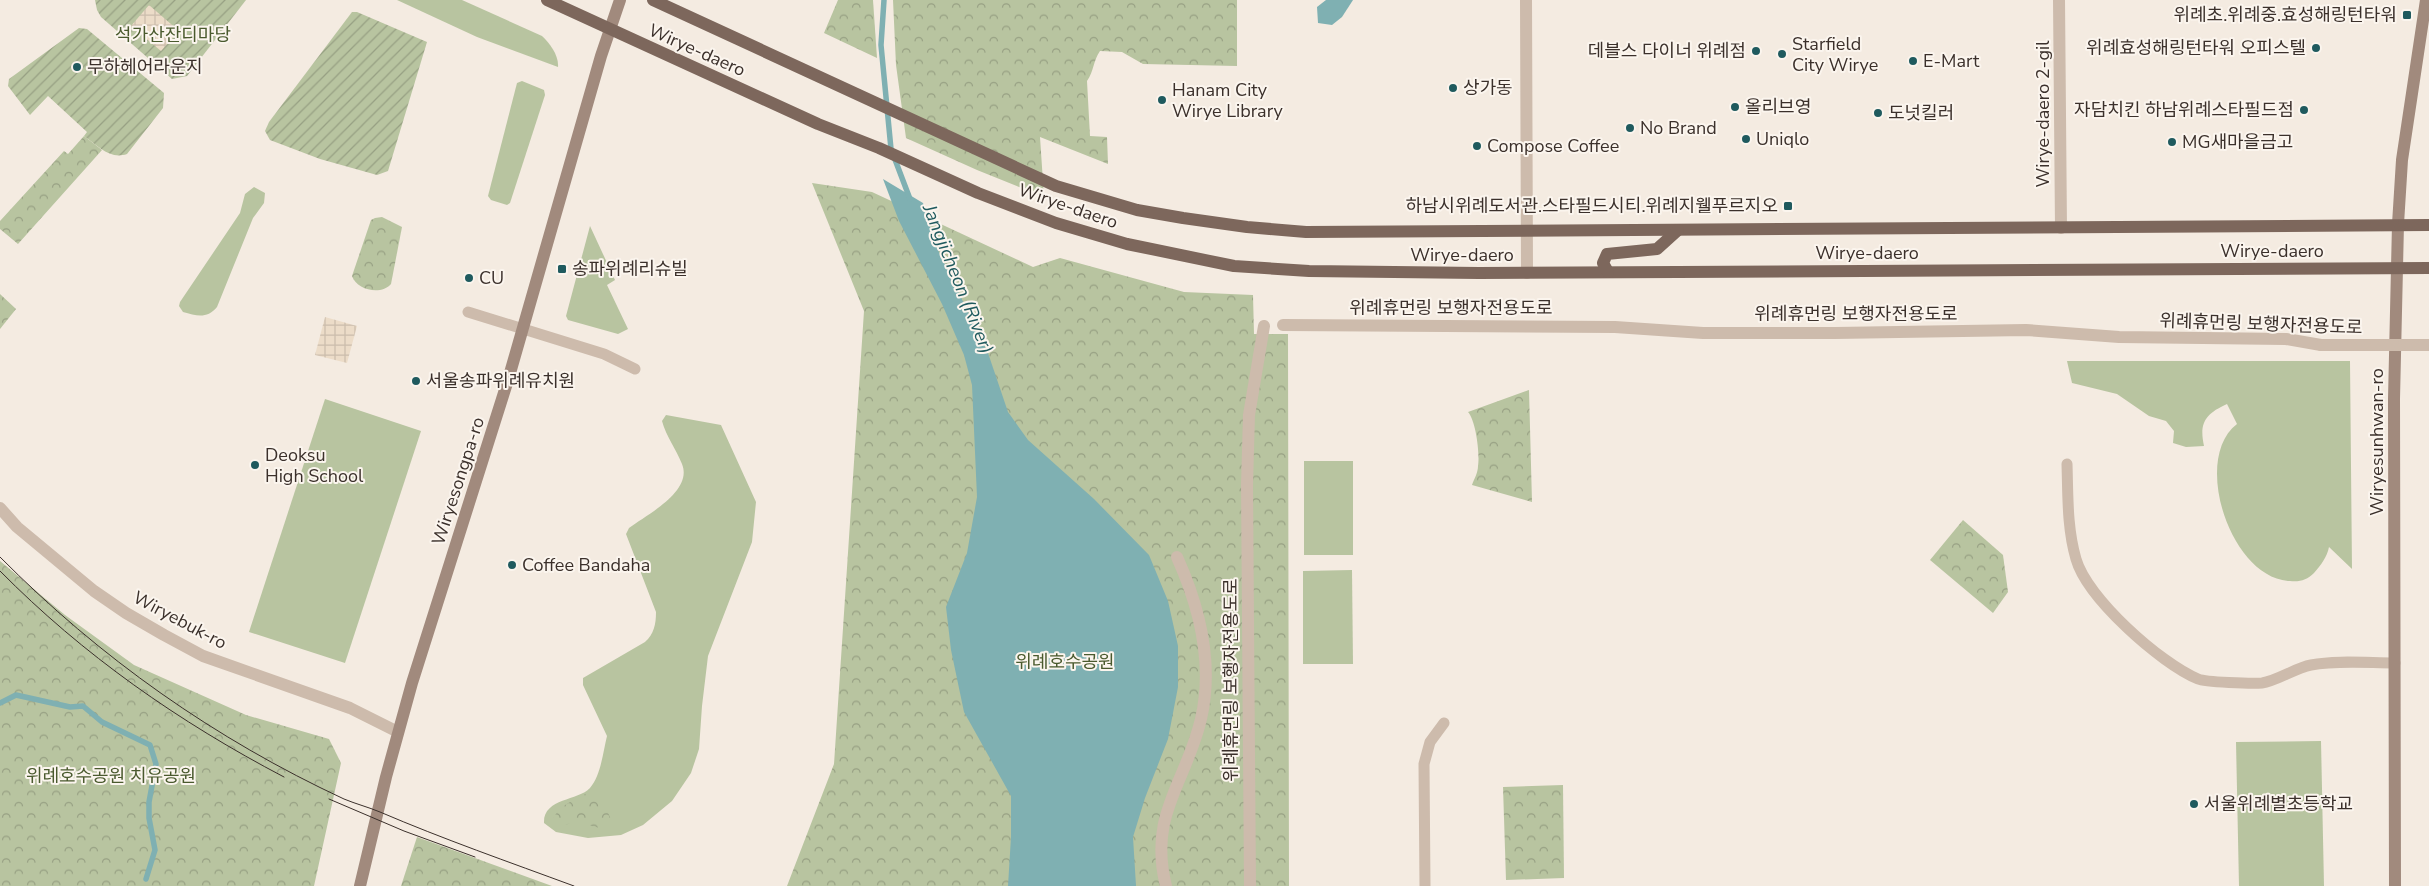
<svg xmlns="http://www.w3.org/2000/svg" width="2429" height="886" font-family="'Nunito Sans','Noto Sans KR',sans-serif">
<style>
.grass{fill:#b8c4a0}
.park{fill:url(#park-crowns)}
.garden{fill:url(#garden-furrows)}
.plaza{fill:url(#plaza-grid)}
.water{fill:#7fb0b2}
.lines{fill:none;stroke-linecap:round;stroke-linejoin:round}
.stream{stroke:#7fb0b2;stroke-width:5.5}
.lane{stroke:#cdbbac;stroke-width:11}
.street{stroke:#cdbbac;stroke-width:12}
.secondary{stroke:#a18a7d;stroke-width:12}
.primary{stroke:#7d675c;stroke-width:12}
.tram{stroke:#3b302b;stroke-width:1}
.street-bridge{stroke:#cdbbac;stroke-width:12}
.poi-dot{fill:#1f5a5e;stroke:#fbf5ee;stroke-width:2}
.labels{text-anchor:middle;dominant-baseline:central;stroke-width:4;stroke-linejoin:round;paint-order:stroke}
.poi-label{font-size:18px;fill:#3b302b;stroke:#fbf5ee;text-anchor:start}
.park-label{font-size:18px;fill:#4a5a2e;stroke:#fbf5ee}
.street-label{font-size:18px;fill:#3b302b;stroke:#fbf5ee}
.water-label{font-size:19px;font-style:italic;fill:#1f5a5e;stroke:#fbf5ee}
</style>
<defs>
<pattern id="park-crowns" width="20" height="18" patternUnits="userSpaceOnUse" patternTransform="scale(1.25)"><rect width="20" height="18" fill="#b8c4a0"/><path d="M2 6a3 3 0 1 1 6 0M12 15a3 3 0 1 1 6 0" fill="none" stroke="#97a083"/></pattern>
<pattern id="garden-furrows" width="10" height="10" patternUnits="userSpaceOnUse" patternTransform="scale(1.25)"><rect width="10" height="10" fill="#b8c4a0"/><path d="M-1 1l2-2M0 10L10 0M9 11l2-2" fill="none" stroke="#97a083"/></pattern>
<pattern id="plaza-grid" width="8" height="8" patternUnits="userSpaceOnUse" patternTransform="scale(1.25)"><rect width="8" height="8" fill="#ecdcc8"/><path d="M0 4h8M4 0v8" fill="none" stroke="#cbbdac"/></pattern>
</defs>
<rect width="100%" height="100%" fill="#f4ebe1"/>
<g class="grass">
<path d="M397,0H462L542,36C550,43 559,56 558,67L477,37Z"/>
<path d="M522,81L544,90L545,95L510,203L507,205L491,200L488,196L517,83Z"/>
<path d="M254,187L265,193L264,203L253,218L217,307C207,319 197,316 183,312L179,306L180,302L240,213L245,194Z"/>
<path d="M590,226L615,280L607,285L628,329L618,334L568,320L566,316Z"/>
<path d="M2067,361H2350L2352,569L2329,547C2327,557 2321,565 2314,573C2307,580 2300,582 2290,581C2231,579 2191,459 2237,424L2227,404C2205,414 2199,423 2204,446L2186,447L2173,443L2174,431L2166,421L2149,416L2117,394L2072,383Z"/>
<path d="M325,399L421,431L345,663L249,632Z"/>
<path d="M666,415L721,425L756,502L752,542L708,656L702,706L699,749L691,773L672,801L643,825L621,835L588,838L556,832L544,823C543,798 578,801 590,788C601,775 603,752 607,736L583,685V678L645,642C654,634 656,624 656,612L626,534L629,528C648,514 693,491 682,464C676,449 666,436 662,421Z"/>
<rect x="1304" y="461" width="49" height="94"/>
<path d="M1352,570L1353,664H1303V571Z"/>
<path d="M2321,741L2324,886H2239L2236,742Z"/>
</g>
<g class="park">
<path d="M838,0H873L877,58L824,33Z"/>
<path d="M893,0H1237V66L1143,64L1122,52L1100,51C1093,61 1094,71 1087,81L1090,136L1107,137L1108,164L1040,137L1044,197L977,170L906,138L896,65Z"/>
<path d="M84,136L102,150L18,244L0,229V221L64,151L68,154Z"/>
<path d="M812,183L872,192L1033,267L1060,258L1184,292L1253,295L1254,334H1288L1289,886H787L834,764L864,311Z"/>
<path d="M382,217L402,227L391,284C382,295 357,291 352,276L371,220L375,218Z"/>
<path d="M0,294L16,309L0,329Z"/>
<path d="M1529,390L1532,502L1472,485C1474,479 1478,473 1478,466C1480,454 1476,421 1468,412Z"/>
<path d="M1963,520L2003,555L2008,592L1993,613L1930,560Z"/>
<path d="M0,561L65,615L134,665L246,715L329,739L341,763L314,886H0Z"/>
<path d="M1563,785L1564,878L1506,880L1503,787Z"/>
<path d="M597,787L612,822L604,829L575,822L555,828L551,823C559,802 580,799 597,787Z"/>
<path d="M417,837L552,886H401Z"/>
</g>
<g class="garden">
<path d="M95,0H246L187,76L172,79L101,17L97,10Z"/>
<path d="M352,12H357L427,42L388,171L377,175L320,159L270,140L265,131L269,122Z"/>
<path d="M79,28L87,29L164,93L163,108L127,154C110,160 98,146 84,136L87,132L48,96L30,115L8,86L9,79Z"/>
</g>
<g class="plaza">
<path d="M149,5L179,31L161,51L131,26Z"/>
<path d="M325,317L357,326L347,363L315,355Z"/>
</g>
<g class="water">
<path d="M1326,0H1353L1342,17L1332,25L1318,23L1317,7Z"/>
<path d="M883,179L923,203L936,246L988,353L1008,412L1028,440L1094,499L1149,555L1168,601L1178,646V687L1168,739L1145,798L1133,837L1136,886H1008L1011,837V796L964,712L951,650L946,607L967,553L977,497L972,385L964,355L942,304L899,221Z"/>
</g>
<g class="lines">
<g class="stream">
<path d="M884,0L881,45L891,149L910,199"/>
<path d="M0,703L16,695L70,707L83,706L102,722L150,745L156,764L149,802V818L155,850L146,879"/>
</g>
<g class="lane">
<path d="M468,312L604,354L635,369"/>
<path d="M2067,464C2068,496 2067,528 2076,559C2087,598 2160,663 2198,679C2205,682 2252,684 2262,683C2277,681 2295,668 2311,665C2336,660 2369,663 2395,663"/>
<path d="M1425,886L1424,764L1430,742L1444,723"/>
</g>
<g class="street">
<path d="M1526,0L1527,273"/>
<path d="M2059,0L2061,228"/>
<path d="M1283,325L1615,327L1703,333H1835L2026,330L2119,337L2286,339L2321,345"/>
<path d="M0,508L17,527L94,591L126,613L164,635L203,656L350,708L398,732"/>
<path d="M1166,886C1148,814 1186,783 1201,719C1214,663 1200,608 1177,557"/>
<path d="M1250,886L1247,485L1249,415L1264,326"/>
</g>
<g class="secondary">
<path d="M360,886L386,777L412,683L508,380L601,56L620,0"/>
<path d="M2395,886L2394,399L2398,224L2402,160L2426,0"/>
</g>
<g class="primary">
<path d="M547,0L818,124L879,148L978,193L1056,223L1127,244L1234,266L1309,271L1479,273L2429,268"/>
<path d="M653,0L1056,186L1137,210L1183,218L1247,227L1306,232L2429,225"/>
<path d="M1608,272L1603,263L1607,254L1657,249L1678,230"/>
</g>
<g class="tram">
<path d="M0,557C100,658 215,739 344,799C356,804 368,807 380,812C443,839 509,862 574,886"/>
<path d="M0,571C83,655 179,722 284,777"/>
<path d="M329,799L404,831L475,857"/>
</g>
<path class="street-bridge" d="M2321,345H2429"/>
</g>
<g class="poi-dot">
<rect x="2402" y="10" width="10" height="10" rx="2.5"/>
<circle cx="2316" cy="48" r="5"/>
<circle cx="1756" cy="51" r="5"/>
<circle cx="1782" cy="54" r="5"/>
<circle cx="1913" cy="61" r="5"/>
<circle cx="77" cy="67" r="5"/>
<circle cx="1453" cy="88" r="5"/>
<circle cx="1162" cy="100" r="5"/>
<circle cx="1735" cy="107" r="5"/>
<circle cx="2304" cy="110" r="5"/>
<circle cx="1878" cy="113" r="5"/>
<circle cx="1630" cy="128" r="5"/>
<circle cx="1746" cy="139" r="5"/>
<circle cx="2172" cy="142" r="5"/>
<circle cx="1477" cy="146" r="5"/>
<rect x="1783" y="201" width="10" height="10" rx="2.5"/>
<rect x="557" y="264" width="10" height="10" rx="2.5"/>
<circle cx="469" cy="278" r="5"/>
<circle cx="416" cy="381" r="5"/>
<circle cx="255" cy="465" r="5"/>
<circle cx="512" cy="565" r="5"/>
<circle cx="2194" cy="804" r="5"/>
</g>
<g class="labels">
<g class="poi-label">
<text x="2397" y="15" text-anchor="end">위례초.위례중.효성해링턴타워</text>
<text x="1792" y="44">Starfield<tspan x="1792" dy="21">City Wirye</tspan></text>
<text x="2306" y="48" text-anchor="end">위례효성해링턴타워 오피스텔</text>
<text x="1746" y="51" text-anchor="end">데블스 다이너 위례점</text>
<text x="1923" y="61">E-Mart</text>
<text x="87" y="67">무하헤어라운지</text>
<text x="1463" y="88">상가동</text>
<text x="1172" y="90">Hanam City<tspan x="1172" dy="21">Wirye Library</tspan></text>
<text x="1745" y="107">올리브영</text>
<text x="2294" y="110" text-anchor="end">자담치킨 하남위례스타필드점</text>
<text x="1888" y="113">도넛킬러</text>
<text x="1640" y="128">No Brand</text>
<text x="1756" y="139">Uniqlo</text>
<text x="2182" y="142">MG새마을금고</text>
<text x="1487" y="146">Compose Coffee</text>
<text x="1778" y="206" text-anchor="end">하남시위례도서관.스타필드시티.위례지웰푸르지오</text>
<text x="572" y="269">송파위례리슈빌</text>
<text x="479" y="278">CU</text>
<text x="426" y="381">서울송파위례유치원</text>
<text x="265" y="455">Deoksu<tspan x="265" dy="21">High School</tspan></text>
<text x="522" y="565">Coffee Bandaha</text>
<text x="2204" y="804">서울위례별초등학교</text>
</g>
<g class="park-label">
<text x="173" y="35">석가산잔디마당</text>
<text x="1065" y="662">위례호수공원</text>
<text x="111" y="776">위례호수공원 치유공원</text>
</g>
<g class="street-label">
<text transform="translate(697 50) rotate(24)">Wirye-daero</text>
<text transform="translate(2043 114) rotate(-90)">Wirye-daero 2-gil</text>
<text transform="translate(1068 206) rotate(19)">Wirye-daero</text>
<text x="2272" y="251">Wirye-daero</text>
<text x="1867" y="253">Wirye-daero</text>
<text x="1462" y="255">Wirye-daero</text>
<text x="1451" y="308">위례휴먼링 보행자전용도로</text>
<text x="1856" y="314">위례휴먼링 보행자전용도로</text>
<text transform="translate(2261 324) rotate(2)">위례휴먼링 보행자전용도로</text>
<text transform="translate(2377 442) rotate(-90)">Wiryesunhwan-ro</text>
<text transform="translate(458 481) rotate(-72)">Wiryesongpa-ro</text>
<text transform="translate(180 620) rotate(28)">Wiryebuk-ro</text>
<text transform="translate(1231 680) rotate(-90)">위례휴먼링 보행자전용도로</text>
</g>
<g class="water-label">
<text transform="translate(958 279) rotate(68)">Jangjicheon (River)</text>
</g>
</g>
</svg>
